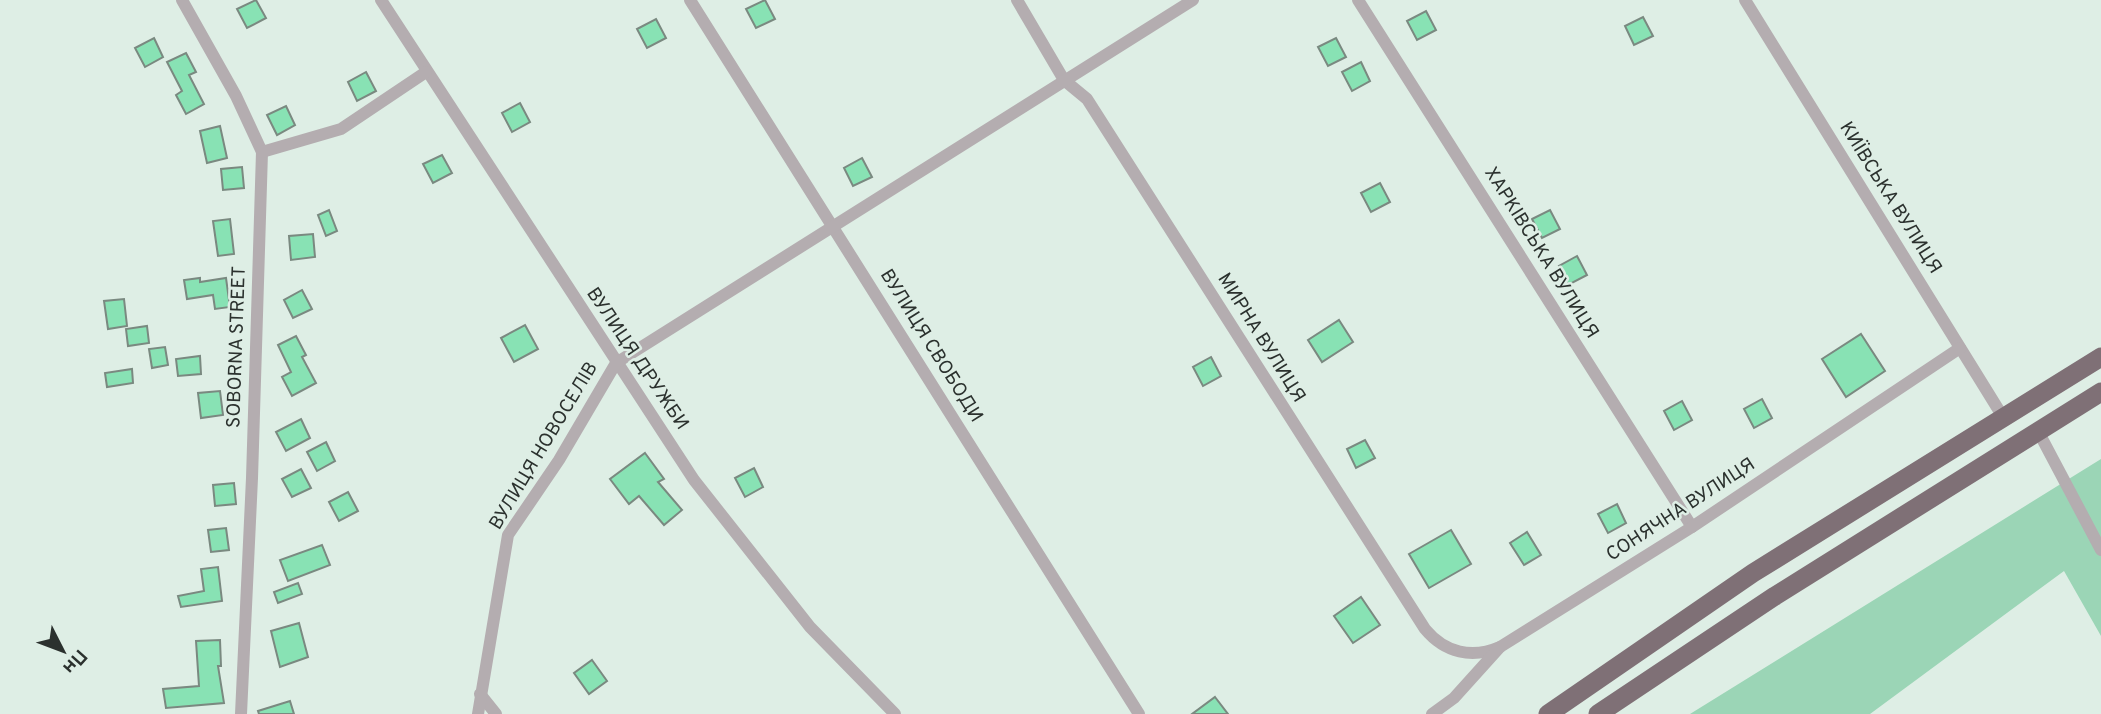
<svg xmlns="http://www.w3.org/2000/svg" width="2101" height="714" font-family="Overpass,sans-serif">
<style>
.green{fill:#9bd5b6}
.building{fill:#88e2b4;stroke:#7a8980;stroke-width:2}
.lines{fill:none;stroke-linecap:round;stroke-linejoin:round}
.minor{stroke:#b4adb0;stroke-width:12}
.trunk{stroke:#7f7076;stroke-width:19}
.labels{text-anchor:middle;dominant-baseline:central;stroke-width:5;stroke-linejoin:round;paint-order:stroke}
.street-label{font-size:19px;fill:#2b312e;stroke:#deeee5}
</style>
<rect width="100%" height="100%" fill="#deeee5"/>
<path class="green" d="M2101,459V636L2064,571L1870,714H1690Z"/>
<g class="building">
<path d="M256,0L266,18L247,28L237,9Z"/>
<path d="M765,0L775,19L756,28L746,9Z"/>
<path d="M1426,11L1436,30L1417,40L1407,21Z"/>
<path d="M1643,17L1653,36L1634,45L1625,26Z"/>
<path d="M656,19L666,38L647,48L637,29Z"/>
<path d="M154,38L163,57L145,67L135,48Z"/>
<path d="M1336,38L1346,57L1328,66L1318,47Z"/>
<path d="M186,53L196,72L189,75L204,104L186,114L176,95L182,91L167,62Z"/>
<path d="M1361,62L1370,81L1352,91L1342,72Z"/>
<path d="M366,72L376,91L357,101L348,82Z"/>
<path d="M520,103L530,122L512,132L502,113Z"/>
<path d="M286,106L295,125L277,135L267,115Z"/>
<path d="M220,126L227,158L207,163L200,131Z"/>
<path d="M442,155L452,173L433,183L423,164Z"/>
<path d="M862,158L872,177L853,186L844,168Z"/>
<path d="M242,167L244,188L223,190L221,169Z"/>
<path d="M1380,183L1390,202L1371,212L1361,193Z"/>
<path d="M329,210L337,231L326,236L318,215Z"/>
<path d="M1550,210L1560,229L1542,238L1532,219Z"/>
<path d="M230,219L234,254L218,256L213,221Z"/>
<path d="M313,234L315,257L291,260L289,236Z"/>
<path d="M1577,256L1587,275L1568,285L1559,266Z"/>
<path d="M200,278V282L226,278L230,307L215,309L213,295L187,299L184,280Z"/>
<path d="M302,290L312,309L293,318L284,300Z"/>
<path d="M124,299L127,326L108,329L104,301Z"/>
<path d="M1339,320L1353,342L1322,362L1308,340Z"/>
<path d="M525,325L538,349L514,362L501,338Z"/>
<path d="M147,326L149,343L128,346L126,329Z"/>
<path d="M1861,334L1885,371L1846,397L1822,359Z"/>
<path d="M296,336L306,355L302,357L316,383L292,396L282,377L291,372L278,345Z"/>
<path d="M165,347L168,365L152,368L149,349Z"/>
<path d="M200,356L201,374L178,376L176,359Z"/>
<path d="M1211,357L1221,376L1203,386L1193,367Z"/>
<path d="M132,369L133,383L107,387L105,373Z"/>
<path d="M220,391L223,415L201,418L198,393Z"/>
<path d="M1762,399L1772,418L1754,428L1744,409Z"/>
<path d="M1682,401L1692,420L1674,430L1664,411Z"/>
<path d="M301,419L310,438L286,451L276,432Z"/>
<path d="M1365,440L1375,458L1356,468L1347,449Z"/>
<path d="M326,442L335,461L317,471L307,452Z"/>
<path d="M645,453L664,479L658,482L682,510L664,525L639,496L629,504L610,479Z"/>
<path d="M754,468L763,487L745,497L735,478Z"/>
<path d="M301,469L311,488L292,497L282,479Z"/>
<path d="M234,483L236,504L215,506L213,485Z"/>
<path d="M348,492L358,511L339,521L329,502Z"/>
<path d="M1617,504L1626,523L1608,533L1598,514Z"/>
<path d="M226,528L229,550L211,552L208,530Z"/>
<path d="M1451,530L1471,564L1429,588L1409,554Z"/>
<path d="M1527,532L1541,555L1524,565L1510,543Z"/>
<path d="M322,545L330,565L288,581L280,560Z"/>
<path d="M218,567L222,601L181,607L178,596L204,591L201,569Z"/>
<path d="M298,583L302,594L278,603L274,592Z"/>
<path d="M1361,597L1380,625L1353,643L1334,616Z"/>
<path d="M299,623L308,657L280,667L271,631Z"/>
<path d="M220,640L221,666H218L224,703L166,708L163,689L199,686L196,641Z"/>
<path d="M592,660L607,681L589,694L574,673Z"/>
<path d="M1215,697L1228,714H1192Z"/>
<path d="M290,701L294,714H259L258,711Z"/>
</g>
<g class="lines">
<g class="minor">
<path d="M182,0L236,96L262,152L252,478L241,714"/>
<path d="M381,0L694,480L810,627L895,714"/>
<path d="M690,0L1139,714"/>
<path d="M1017,0L1064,80L1087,99L1425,629C1445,653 1472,659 1500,647"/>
<path d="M1358,0L1692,527"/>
<path d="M1745,0L2003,417"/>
<path d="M262,152L341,129L426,72"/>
<path d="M2038,431L2101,550"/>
<path d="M480,694L496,714"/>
<path d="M478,714L508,535L559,460L616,363L1193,0"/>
<path d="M1432,714L1454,698L1500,647L1692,527L1960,348"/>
</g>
<g class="trunk">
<path d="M1548,714L1753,573L2101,357"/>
<path d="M1598,714L1775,596L2101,392"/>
</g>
</g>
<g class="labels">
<g class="street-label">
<text transform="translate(1890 198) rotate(58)">КИЇВСЬКА ВУЛИЦЯ</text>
<text transform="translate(1541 253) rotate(58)">ХАРКІВСЬКА ВУЛИЦЯ</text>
<text transform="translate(1261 338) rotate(58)">МИРНА ВУЛИЦЯ</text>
<text transform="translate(931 346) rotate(58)">ВУЛИЦЯ СВОБОДИ</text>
<text transform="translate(237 347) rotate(-88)">SOBORNA STREET</text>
<text transform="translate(637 359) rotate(56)">ВУЛИЦЯ ДРУЖБИ</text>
<text transform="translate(544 446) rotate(-59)">ВУЛИЦЯ НОВОСЕЛІВ</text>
<text transform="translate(1681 510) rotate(-33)">СОНЯЧНА ВУЛИЦЯ</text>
</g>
</g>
<g transform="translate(63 651) rotate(132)" stroke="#deeee5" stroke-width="5" paint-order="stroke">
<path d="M0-5L12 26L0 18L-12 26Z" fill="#2b312e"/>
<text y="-10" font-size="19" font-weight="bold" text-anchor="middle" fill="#2b312e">Пн</text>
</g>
</svg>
